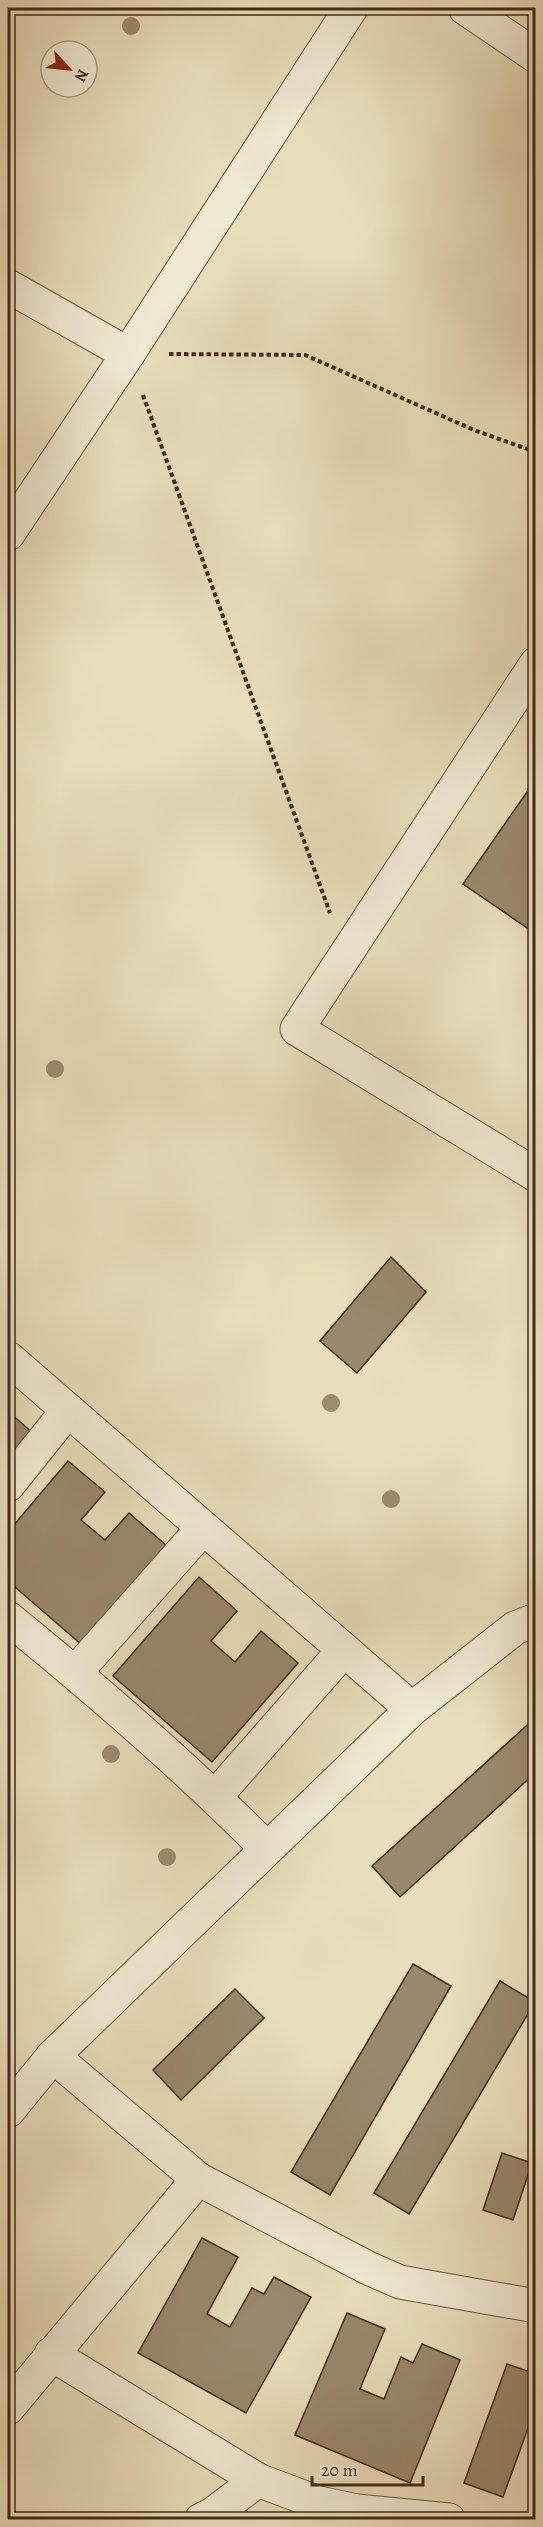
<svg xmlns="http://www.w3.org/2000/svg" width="543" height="2527" font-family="Alegreya,serif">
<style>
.building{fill:#99886c;stroke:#422a17;stroke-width:1.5}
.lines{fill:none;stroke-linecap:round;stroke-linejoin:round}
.minor-casing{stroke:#6c5740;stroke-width:35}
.path{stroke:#422a17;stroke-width:4;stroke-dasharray:4.5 3;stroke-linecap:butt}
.minor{stroke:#f1ead3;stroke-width:33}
.tree{fill:#9d8c70}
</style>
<rect width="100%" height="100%" fill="#e9debb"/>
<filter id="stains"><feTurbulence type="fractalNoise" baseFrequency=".00333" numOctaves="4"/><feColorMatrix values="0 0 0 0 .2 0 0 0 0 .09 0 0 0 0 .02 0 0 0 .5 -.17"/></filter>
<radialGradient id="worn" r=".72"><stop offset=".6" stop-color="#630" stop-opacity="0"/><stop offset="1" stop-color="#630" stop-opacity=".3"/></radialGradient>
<g class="building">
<path d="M536,779V934L463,884Z"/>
<path d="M391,1257L426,1292L357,1373L320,1341Z"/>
<path d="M8,1411L36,1436L8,1469Z"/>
<path d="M68,1461L105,1492L81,1520L105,1540L129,1513L167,1546L82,1645L8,1581V1532Z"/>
<path d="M199,1577L237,1611L211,1641L235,1662L261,1631L298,1663L212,1762L113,1676Z"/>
<path d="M536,1717V1772L400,1897L372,1866Z"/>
<path d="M413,1964L451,1986L330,2195L291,2172Z"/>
<path d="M500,1981L535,2002L409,2214L374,2193Z"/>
<path d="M235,1989L264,2018L181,2100L153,2070Z"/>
<path d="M502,2153L532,2163L513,2220L483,2210Z"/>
<path d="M202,2238L238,2257L207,2314L230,2327L252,2288L264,2294L274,2277L311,2297L246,2413L138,2353Z"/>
<path d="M347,2313L385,2329L360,2389L384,2399L401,2357L413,2363L422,2344L460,2360L410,2483L295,2435Z"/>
<path d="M507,2364L536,2374V2406L503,2497L464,2483Z"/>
</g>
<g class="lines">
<g class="minor-casing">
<g id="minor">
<path d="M465,8L536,56"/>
<path d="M8,286L128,354"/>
<path d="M8,534L128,354L351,8"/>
<path d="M536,664L297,1029L536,1175"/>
<path d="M8,1358L412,1709"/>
<path d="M8,1485L68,1410"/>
<path d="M8,1618C98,1691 186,1767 267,1849"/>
<path d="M75,1673L203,1528"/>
<path d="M215,1797L344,1650"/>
<path d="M53,2056L198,2179L368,2268L400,2282L536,2306"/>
<path d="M8,2111L53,2056L412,1709L515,1628L536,1620"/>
<path d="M51,2354L258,2480L319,2503L357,2511L449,2520"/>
<path d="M8,2408L198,2179"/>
<path d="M201,2520L213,2514L258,2480"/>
</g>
</g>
<g class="path">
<path d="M169,354L305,355L474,430L536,452"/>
<path d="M143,395L330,913"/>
</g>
<use href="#minor" class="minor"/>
</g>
<g class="tree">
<circle cx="131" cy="26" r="9"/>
<circle cx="55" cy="1069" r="9"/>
<circle cx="331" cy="1403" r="9"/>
<circle cx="391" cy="1499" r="9"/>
<circle cx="111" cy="1754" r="9"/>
<circle cx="167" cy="1857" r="9"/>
</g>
<rect width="543" height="2527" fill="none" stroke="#e9debb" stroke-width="30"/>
<rect x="9" y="9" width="525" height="2509" fill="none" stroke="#422a17" stroke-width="3"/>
<rect x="15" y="15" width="513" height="2497" fill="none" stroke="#422a17" stroke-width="1.5"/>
<g transform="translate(69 69) rotate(117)"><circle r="28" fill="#f1ead3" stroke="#ab9d88" stroke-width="1.5"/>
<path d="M0-4.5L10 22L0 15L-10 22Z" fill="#8f2418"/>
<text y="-9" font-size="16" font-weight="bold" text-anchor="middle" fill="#422a17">N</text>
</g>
<path d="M312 2476v9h111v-9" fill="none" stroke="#422a17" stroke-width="3"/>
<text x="321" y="2476" font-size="18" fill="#422a17" stroke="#f1ead3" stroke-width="4.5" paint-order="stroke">20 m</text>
<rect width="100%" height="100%" filter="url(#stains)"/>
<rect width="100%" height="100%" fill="url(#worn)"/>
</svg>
